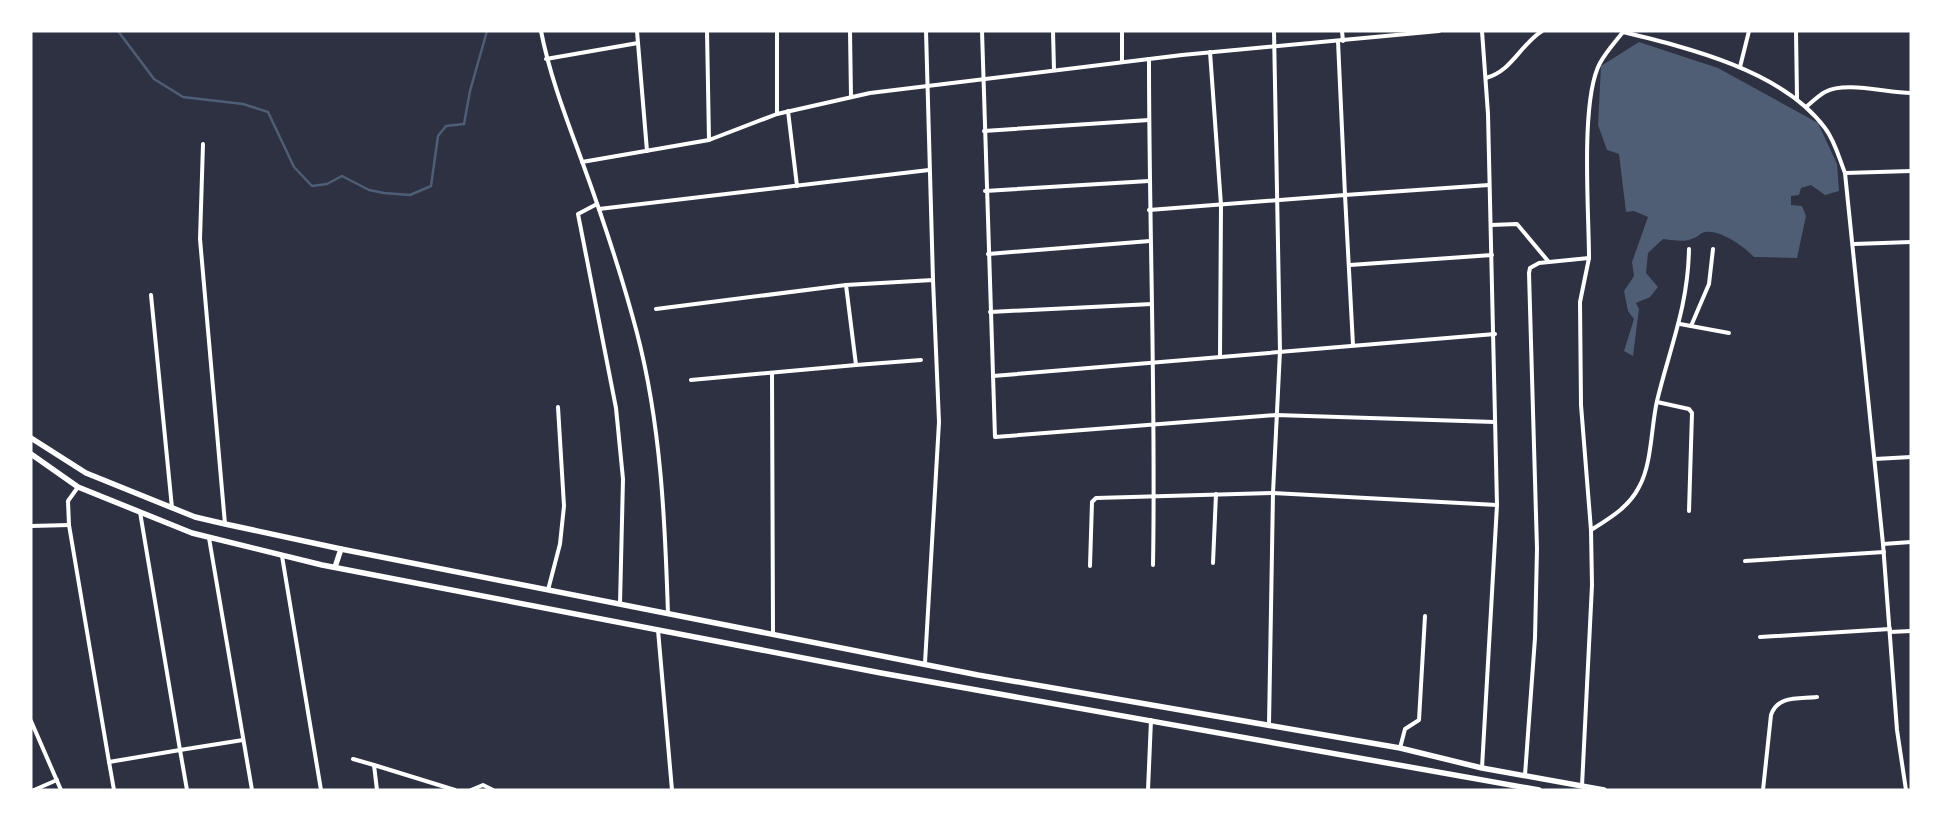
<svg xmlns="http://www.w3.org/2000/svg" width="1942" height="821" font-family="Quicksand,sans-serif">
<style>
.water{fill:#4f5d75}
.lines{fill:none;stroke-linecap:round;stroke-linejoin:round}
.stream{stroke:#4f5d75;stroke-width:2.5}
.minor{stroke:#fff;stroke-width:4}
.primary{stroke:#fff;stroke-width:5.5}
</style>
<rect width="100%" height="100%" fill="#2d3142"/>
<path class="water" d="M1639,42L1718,68L1818,123L1837,164L1839,191L1825,195L1811,185L1801,188L1799,195L1791,196V205L1802,206L1806,216L1797,258L1754,257C1743,246 1721,230 1705,232C1700,233 1698,237 1694,238C1685,243 1672,240 1663,239L1648,253L1646,273L1658,287L1650,297L1636,303L1639,309L1633,356L1624,351L1634,319L1628,311L1624,291L1634,276L1632,262L1648,217L1634,211L1626,212L1619,154L1607,150L1598,125L1601,66Z"/>
<g class="lines">
<path class="stream" d="M118,31L154,79L183,97L243,104L268,112L294,167L312,186L327,184L342,176L369,190L384,193L410,195L431,186L438,136L446,126L464,124L470,91L487,31"/>
<g class="minor">
<path d="M541,31C550,77 567,120 583,164C603,219 622,276 637,333C661,425 665,520 668,614"/>
<path d="M637,31L647,151"/>
<path d="M707,31L709,140"/>
<path d="M850,31L851,97"/>
<path d="M926,31L933,280"/>
<path d="M982,31L995,437L1276,415L1495,422"/>
<path d="M1053,31L1054,70"/>
<path d="M1122,31V62"/>
<path d="M1342,31L1343,41"/>
<path d="M1796,31L1797,98"/>
<path d="M1338,41L1345,195L1489,185"/>
<path d="M1210,52L1221,205L1220,355"/>
<path d="M546,59L638,43"/>
<path d="M1149,59C1149,228 1156,397 1153,565"/>
<path d="M1740,67L1749,31"/>
<path d="M1486,78C1512,71 1520,45 1542,31"/>
<path d="M1806,107C1812,102 1818,96 1825,92C1846,81 1886,93 1911,93"/>
<path d="M788,111L797,186"/>
<path d="M777,114V31"/>
<path d="M984,131L1149,120"/>
<path d="M203,144L200,239L225,524"/>
<path d="M582,162L709,140L777,114L870,93L1182,55L1439,31"/>
<path d="M1845,173L1911,171"/>
<path d="M985,191L1149,181"/>
<path d="M597,204L578,214L616,408L623,479L620,604"/>
<path d="M599,209L929,170"/>
<path d="M1149,210L1345,195L1353,345"/>
<path d="M1491,225L1517,224L1548,261"/>
<path d="M1854,244L1911,242"/>
<path d="M988,254L1150,241"/>
<path d="M1350,265L1492,255"/>
<path d="M151,295L172,508"/>
<path d="M656,309L846,285"/>
<path d="M990,312L1152,304"/>
<path d="M1680,324L1729,333"/>
<path d="M1691,326L1709,284L1713,249"/>
<path d="M921,360L856,365L846,285L933,280L939,422L925,663"/>
<path d="M772,373L773,634"/>
<path d="M993,376L1495,334"/>
<path d="M691,380L856,365"/>
<path d="M1657,402L1689,409L1692,413L1689,511"/>
<path d="M1875,459L1911,457"/>
<path d="M78,487L68,501L69,525L109,762L180,750L187,790"/>
<path d="M140,512L180,750L243,740"/>
<path d="M31,526L69,525"/>
<path d="M1591,530C1610,518 1629,507 1639,487C1652,464 1651,427 1657,401C1670,347 1688,307 1689,249"/>
<path d="M209,538L252,790"/>
<path d="M1883,544L1911,542"/>
<path d="M282,556L321,790"/>
<path d="M1745,561L1884,552"/>
<path d="M1213,563L1216,494"/>
<path d="M1090,566L1092,502L1096,498L1273,493L1497,505"/>
<path d="M548,590L560,544L564,506L558,407"/>
<path d="M658,630L672,790"/>
<path d="M1890,632L1911,631"/>
<path d="M1760,637L1890,629"/>
<path d="M31,721L61,790"/>
<path d="M1269,725L1273,493L1280,351L1274,31"/>
<path d="M1400,748L1405,729L1419,720L1425,616"/>
<path d="M353,759L374,765"/>
<path d="M109,762L114,790"/>
<path d="M1482,768L1497,505L1488,114L1482,31"/>
<path d="M1525,775L1535,638L1537,549L1529,273L1530,268L1539,263L1589,258C1589,212 1580,100 1600,63C1606,52 1615,42 1623,32C1689,48 1783,71 1825,128C1835,141 1839,158 1845,173L1883,544L1897,730L1906,790"/>
<path d="M1582,786L1592,585L1591,530L1581,405L1580,302L1589,258"/>
<path d="M34,790L57,780"/>
<path d="M377,790L374,765L455,790"/>
<path d="M471,790L483,785L493,790"/>
<path d="M1148,790L1151,720"/>
<path d="M1763,790L1771,715C1778,695 1798,699 1817,697"/>
</g>
<g class="primary">
<path d="M31,438L86,473L195,517L225,524L341,549L978,675L1400,748L1482,768L1604,790"/>
<path d="M31,454L78,487L192,533L322,565L881,673L1539,790"/>
<path d="M335,567L341,549"/>
</g>
</g>
<rect width="1942" height="821" fill="none" stroke="#ffffff" stroke-width="65"/>
</svg>
